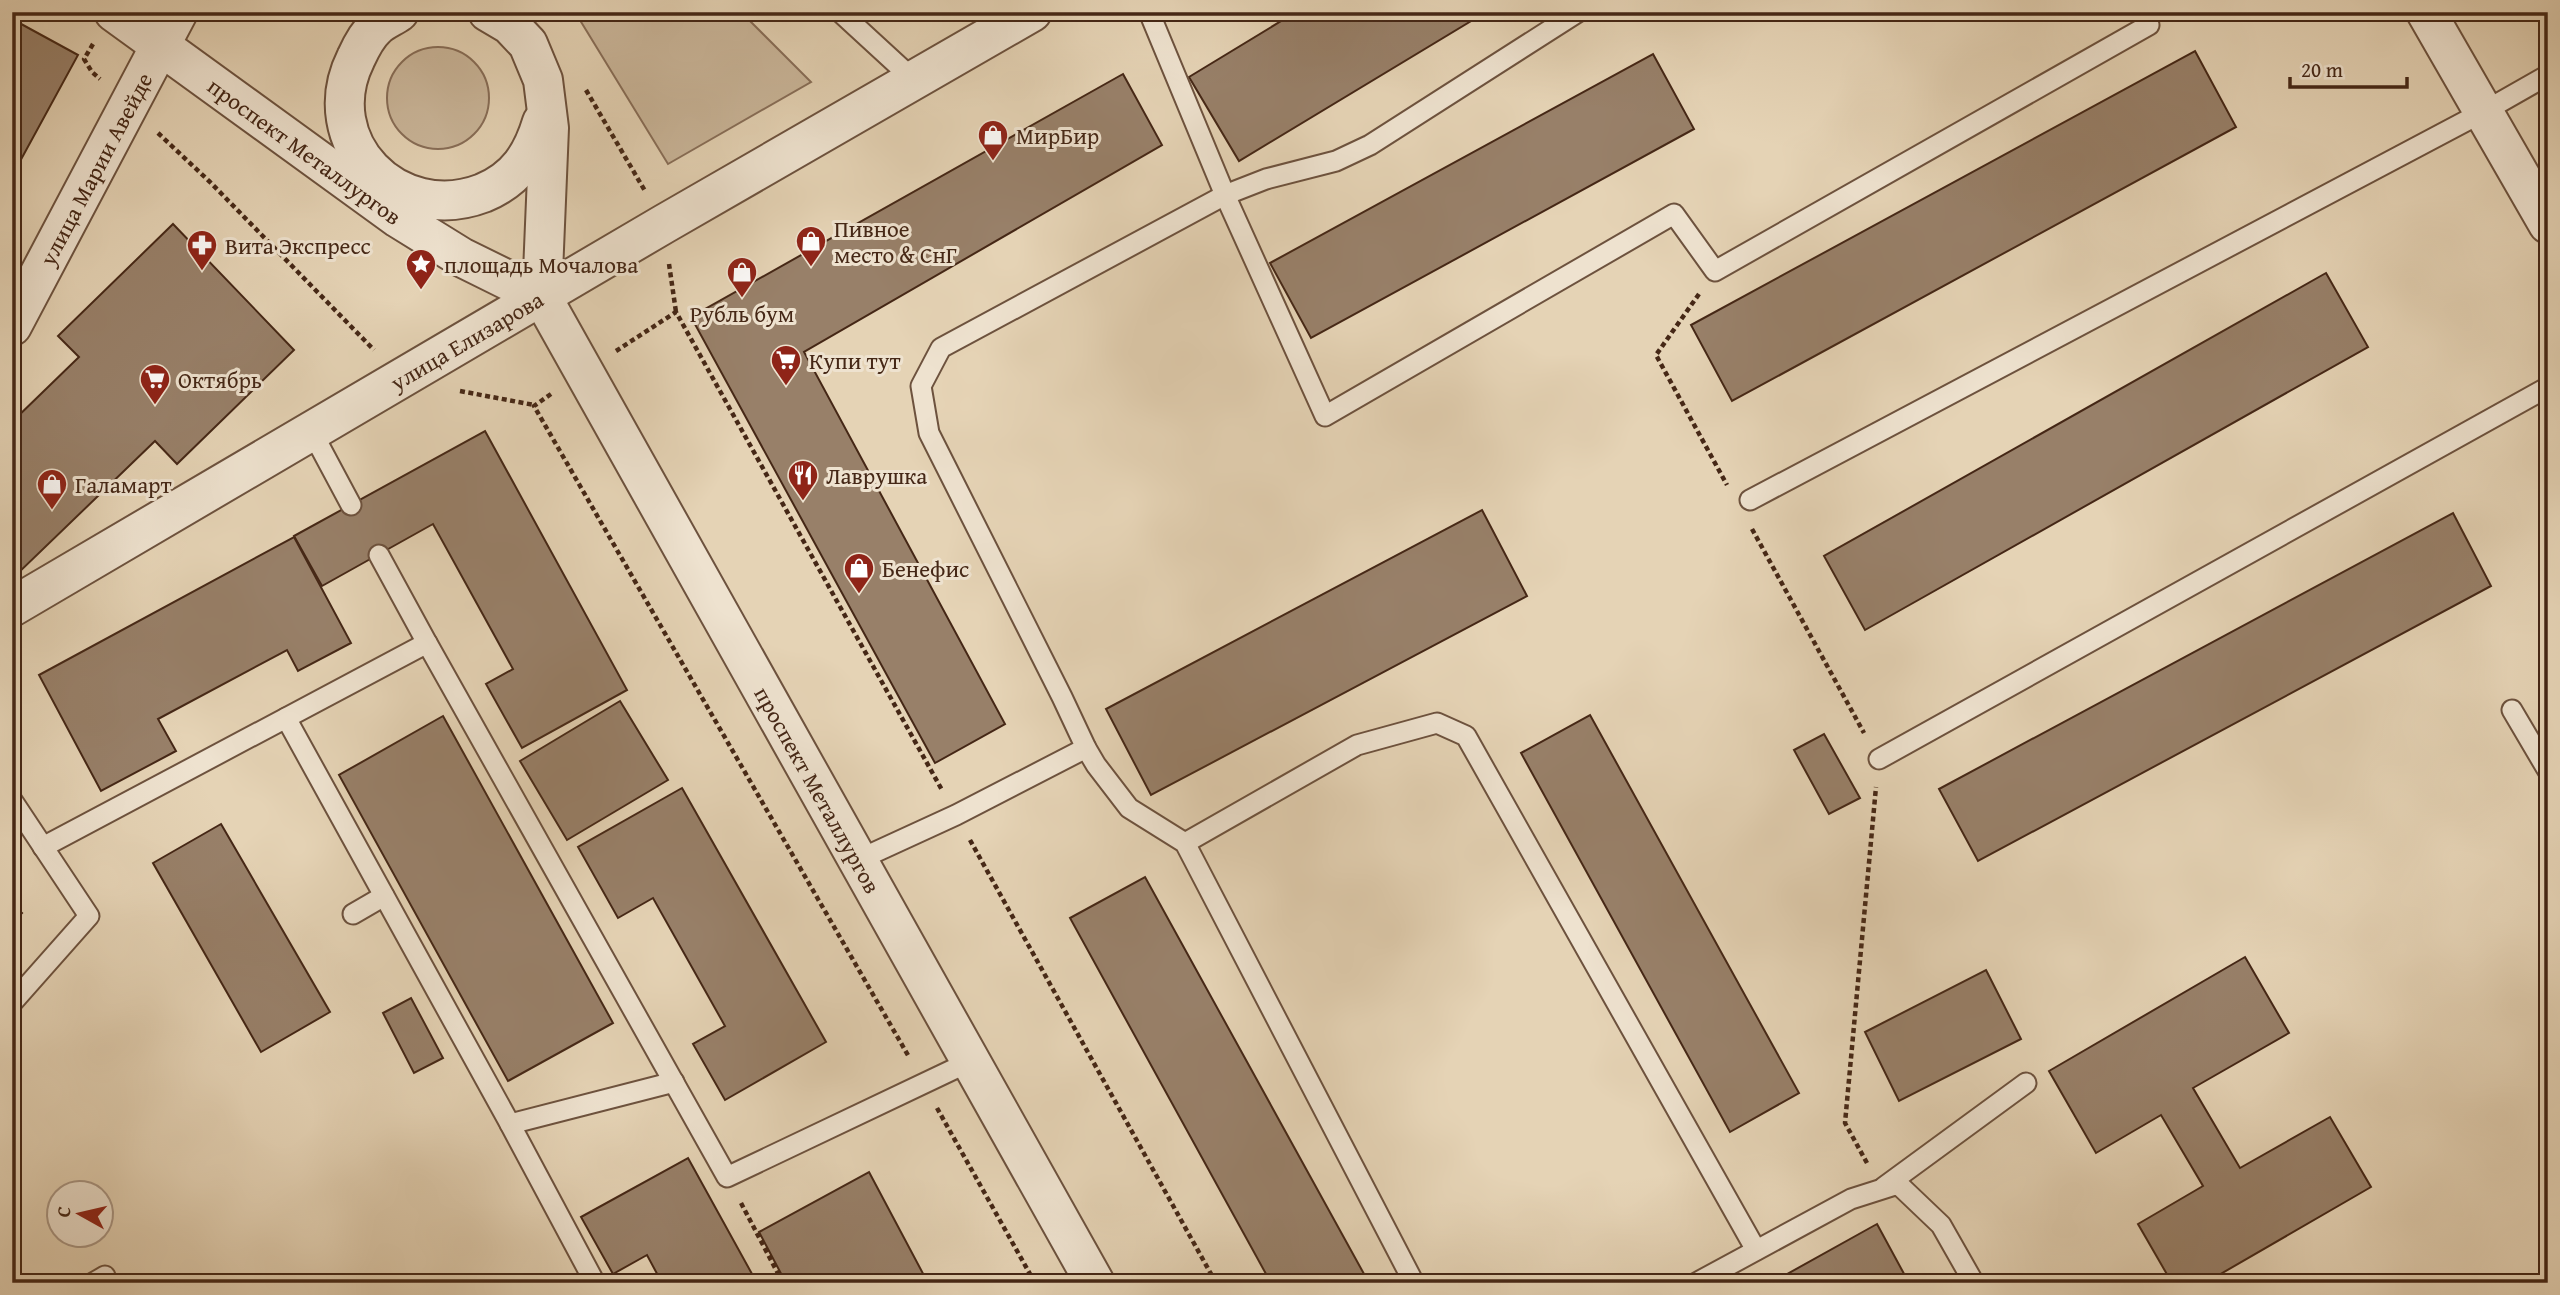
<svg xmlns="http://www.w3.org/2000/svg" width="2560" height="1295" font-family="'Gentium Book Plus',serif">
<style>
.green{fill:#cab69a;stroke:#886e58;stroke-width:2}
.building{fill:#988069;stroke:#452716;stroke-width:2}
.lines{fill:none;stroke-linecap:round;stroke-linejoin:round}
.service-casing{stroke:#6d523e;stroke-width:23}
.minor-casing{stroke:#6d523e;stroke-width:42}
.tertiary-casing{stroke:#6d523e;stroke-width:42}
.path{stroke:#452716;stroke-width:4.5;stroke-dasharray:5 3.5;stroke-linecap:butt}
.service{stroke:#eee2cf;stroke-width:19}
.minor{stroke:#eee2cf;stroke-width:38}
.tertiary{stroke:#eee2cf;stroke-width:38}
.labels{text-anchor:middle;dominant-baseline:central;stroke-width:6;stroke-linejoin:round;paint-order:stroke}
.poi-label{font-size:23px;fill:#452716;stroke:#eee2cf;text-anchor:start}
.street-label{font-size:23px;fill:#452716;stroke:#eee2cf}
</style>
<rect width="100%" height="100%" fill="#e5d3b5"/>
<filter id="stains"><feTurbulence type="fractalNoise" baseFrequency=".00286" numOctaves="4"/><feColorMatrix values="0 0 0 0 .2 0 0 0 0 .09 0 0 0 0 .02 0 0 0 .5 -.17"/></filter>
<radialGradient id="worn" r=".72"><stop offset=".6" stop-color="#630" stop-opacity="0"/><stop offset="1" stop-color="#630" stop-opacity=".3"/></radialGradient>
<g class="green">
<path d="M575,12H741L811,82L668,164Z"/>
<circle cx="438" cy="98" r="51"/>
</g>
<g class="building">
<path d="M1296,12H1486L1239,161L1189,77Z"/>
<path d="M12,19L78,55L12,176Z"/>
<path d="M2195,51L2236,127L1732,401L1691,325Z"/>
<path d="M1653,54L1694,129L1311,338L1270,263Z"/>
<path d="M1123,74L1162,145L804,352L1005,724L935,763L691,317Z"/>
<path d="M173,224L294,350L177,464L155,441L12,579V422L79,357L58,336Z"/>
<path d="M2326,273L2368,347L1865,630L1824,556Z"/>
<path d="M485,431L627,690L522,748L486,684L513,669L433,524L322,586L294,536Z"/>
<path d="M1482,510L1527,596L1151,795L1106,709Z"/>
<path d="M2453,513L2491,586L1978,861L1939,789Z"/>
<path d="M294,537L351,643L298,671L287,650L158,719L176,751L101,791L39,675Z"/>
<path d="M2548,653V669L2541,657Z"/>
<path d="M620,701L668,780L567,840L520,761Z"/>
<path d="M1590,715L1799,1093L1730,1132L1521,753Z"/>
<path d="M443,716L613,1023L508,1081L339,775Z"/>
<path d="M1824,734L1860,798L1829,814L1794,750Z"/>
<path d="M682,788L826,1042L725,1100L693,1044L725,1026L653,898L618,918L578,847Z"/>
<path d="M221,824L330,1012L261,1052L153,863Z"/>
<path d="M1145,877L1369,1283H1271L1070,918Z"/>
<path d="M12,904L22,913L12,923Z"/>
<path d="M2245,957L2289,1033L2193,1088L2240,1168L2330,1117L2371,1187L2205,1283H2172L2138,1224L2203,1186L2161,1115L2096,1153L2049,1071Z"/>
<path d="M1986,970L2021,1039L1899,1101L1865,1032Z"/>
<path d="M411,998L443,1058L414,1073L383,1013Z"/>
<path d="M688,1158L757,1283H662L647,1255L613,1274L581,1217Z"/>
<path d="M869,1172L928,1283H786L759,1232Z"/>
<path d="M1877,1224L1909,1283H1771Z"/>
</g>
<g class="lines">
<g class="service-casing">
<g id="service">
<path d="M840,12L914,80"/>
<path d="M1149,12L1225,195L1325,416L1674,214L1715,271L2149,25L2142,12"/>
<path d="M312,432L351,505"/>
<path d="M1750,500L2483,112L2548,75"/>
<path d="M379,555L427,643"/>
<path d="M2512,710L2548,771"/>
<path d="M286,718L510,1124L674,1082"/>
<path d="M1879,759L2548,387"/>
<path d="M12,800L89,916L12,1003"/>
<path d="M1185,843L1357,745L1437,723L1466,736L1756,1250"/>
<path d="M43,847L427,643L727,1177L971,1061"/>
<path d="M858,860L956,815L1086,748"/>
<path d="M353,914L384,896"/>
<path d="M510,1124L595,1283"/>
<path d="M1884,1187L2026,1083"/>
<path d="M93,1283L105,1276"/>
<path d="M1414,1283L1185,843L1129,808L1096,765L1086,748L1062,697L929,433L921,386L941,348L1225,195L1266,179L1336,161L1370,145L1578,12"/>
<path d="M1696,1283L1851,1199L1898,1184L1941,1225L1974,1283"/>
</g>
</g>
<g class="minor-casing">
<g id="minor">
<path id="s1" d="M12,326L178,12"/>
<path id="s2" d="M12,607L664,224L1032,12"/>
</g>
</g>
<g class="tertiary-casing">
<g id="tertiary">
<path id="s3" d="M114,12L398,218L461,257L542,297"/>
<path d="M399,12C392,17 382,21 376,27C367,35 361,47 356,58C314,142 397,226 483,193C517,179 532,155 542,122"/>
<path id="s4" d="M488,12L510,25L528,44L543,80L549,128L542,297L1095,1283"/>
<path d="M2426,12L2548,224"/>
</g>
</g>
<g class="path">
<path d="M93,44L84,59L92,72L100,79"/>
<path d="M586,90L645,191"/>
<path d="M158,133L210,182L374,350"/>
<path d="M669,264L676,312"/>
<path d="M1699,294L1656,355L1727,485"/>
<path d="M616,351L676,312L942,790"/>
<path d="M460,391L534,405"/>
<path d="M551,394L534,406L909,1057"/>
<path d="M1752,529L1864,733"/>
<path d="M970,840L1216,1283"/>
<path d="M937,1108L1035,1283"/>
<path d="M1867,1163L1845,1123L1876,787"/>
<path d="M741,1203L783,1283"/>
</g>
<use href="#service" class="service"/>
<use href="#minor" class="minor"/>
<use href="#tertiary" class="tertiary"/>
</g>
<defs>
<g id="shop-pin" transform="scale(1.575)"><path d="M0 17L-7.5 6A9.5 9.5 0 1 1 7.5 6Z" fill="#8f2418" stroke="#eee2cf"/><path d="M-5-2.5h2.3a2.7 3.5 0 0 1 5.4 0H5L5.5 6h-11ZM-1.5-2.5h3a1.5 2.3 0 0 0-3 0Z" fill="#fff"/></g>
<g id="pharmacy-pin" transform="scale(1.575)"><path d="M0 17L-7.5 6A9.5 9.5 0 1 1 7.5 6Z" fill="#8f2418" stroke="#eee2cf"/><path d="M-2-6h4v4h4v4h-4v4h-4v-4h-4v-4h4Z" fill="#fff"/></g>
<g id="sight-pin" transform="scale(1.575)"><path d="M0 17L-7.5 6A9.5 9.5 0 1 1 7.5 6Z" fill="#8f2418" stroke="#eee2cf"/><path d="M0-6L1.8-2.2L6-1.7L2.9 1.2L3.7 5.4L0 3.3L-3.7 5.4L-2.9 1.2L-6-1.7L-1.8-2.2Z" fill="#fff"/></g>
<g id="supermarket-pin" transform="scale(1.575)"><path d="M0 17L-7.5 6A9.5 9.5 0 1 1 7.5 6Z" fill="#8f2418" stroke="#eee2cf"/><path d="M-6-5.5h2.5l.6 2H6L4.5 2H-2.5L-4.4-4H-6ZM-1.5 3.2a1.3 1.3 0 1 0 .1 0ZM3 3.2a1.3 1.3 0 1 0 .1 0Z" fill="#fff"/></g>
<g id="restaurant-pin" transform="scale(1.575)"><path d="M0 17L-7.5 6A9.5 9.5 0 1 1 7.5 6Z" fill="#8f2418" stroke="#eee2cf"/><path d="M-5-6h1v4h1v-4h1v4h1v-4h1v5L-1.5 .5V6h-2V.5L-5-1ZM5-6V6H3V1.5H1.5Q1.5-4 5-6Z" fill="#fff"/></g>
</defs>
<g fill-rule="evenodd">
<use href="#shop-pin" x="993" y="135"/>
<use href="#shop-pin" x="811" y="241"/>
<use href="#pharmacy-pin" x="202" y="245"/>
<use href="#sight-pin" x="421" y="264"/>
<use href="#shop-pin" x="742" y="272"/>
<use href="#supermarket-pin" x="786" y="360"/>
<use href="#supermarket-pin" x="155" y="379"/>
<use href="#restaurant-pin" x="803" y="475"/>
<use href="#shop-pin" x="52" y="484"/>
<use href="#shop-pin" x="859" y="568"/>
</g>
<g class="labels">
<g class="poi-label">
<text x="1016" y="135">МирБир</text>
<text x="834" y="228">Пивное<tspan x="834" dy="26">место &amp; СнГ</tspan></text>
<text x="225" y="245">Вита Экспресс</text>
<text x="444" y="264">площадь Мочалова</text>
<text x="742" y="313" text-anchor="middle">Рубль бум</text>
<text x="809" y="360">Купи тут</text>
<text x="178" y="379">Октябрь</text>
<text x="826" y="475">Лаврушка</text>
<text x="75" y="484">Галамарт</text>
<text x="882" y="568">Бенефис</text>
</g>
<g class="street-label">
<text stroke="none"><textPath href="#s3" startOffset="236">проспект Металлургов</textPath></text>
<text stroke="none"><textPath href="#s1" startOffset="178">улица Марии Авейде</textPath></text>
<text stroke="none"><textPath href="#s2" startOffset="527">улица Елизарова</textPath></text>
<text stroke="none"><textPath href="#s4" startOffset="873">проспект Металлургов</textPath></text>
</g>
</g>
<rect width="2560" height="1295" fill="none" stroke="#e5d3b5" stroke-width="42"/>
<rect x="14" y="14" width="2532" height="1267" fill="none" stroke="#452716" stroke-width="3.5"/>
<rect x="21" y="21" width="2518" height="1253" fill="none" stroke="#452716" stroke-width="2"/>
<g transform="translate(80 1214) rotate(278)"><circle r="33" fill="#eee2cf" stroke="#aa9785" stroke-width="2"/>
<path d="M0-5L12 26L0 18L-12 26Z" fill="#8f2418"/>
<text y="-10" font-size="19" font-weight="bold" text-anchor="middle" fill="#452716">С</text>
</g>
<path d="M2290 77v10h117v-10" fill="none" stroke="#452716" stroke-width="3.5"/>
<text x="2301" y="77" font-size="21" fill="#452716" stroke="#eee2cf" stroke-width="5" paint-order="stroke">20 m</text>
<rect width="100%" height="100%" filter="url(#stains)"/>
<rect width="100%" height="100%" fill="url(#worn)"/>
</svg>
